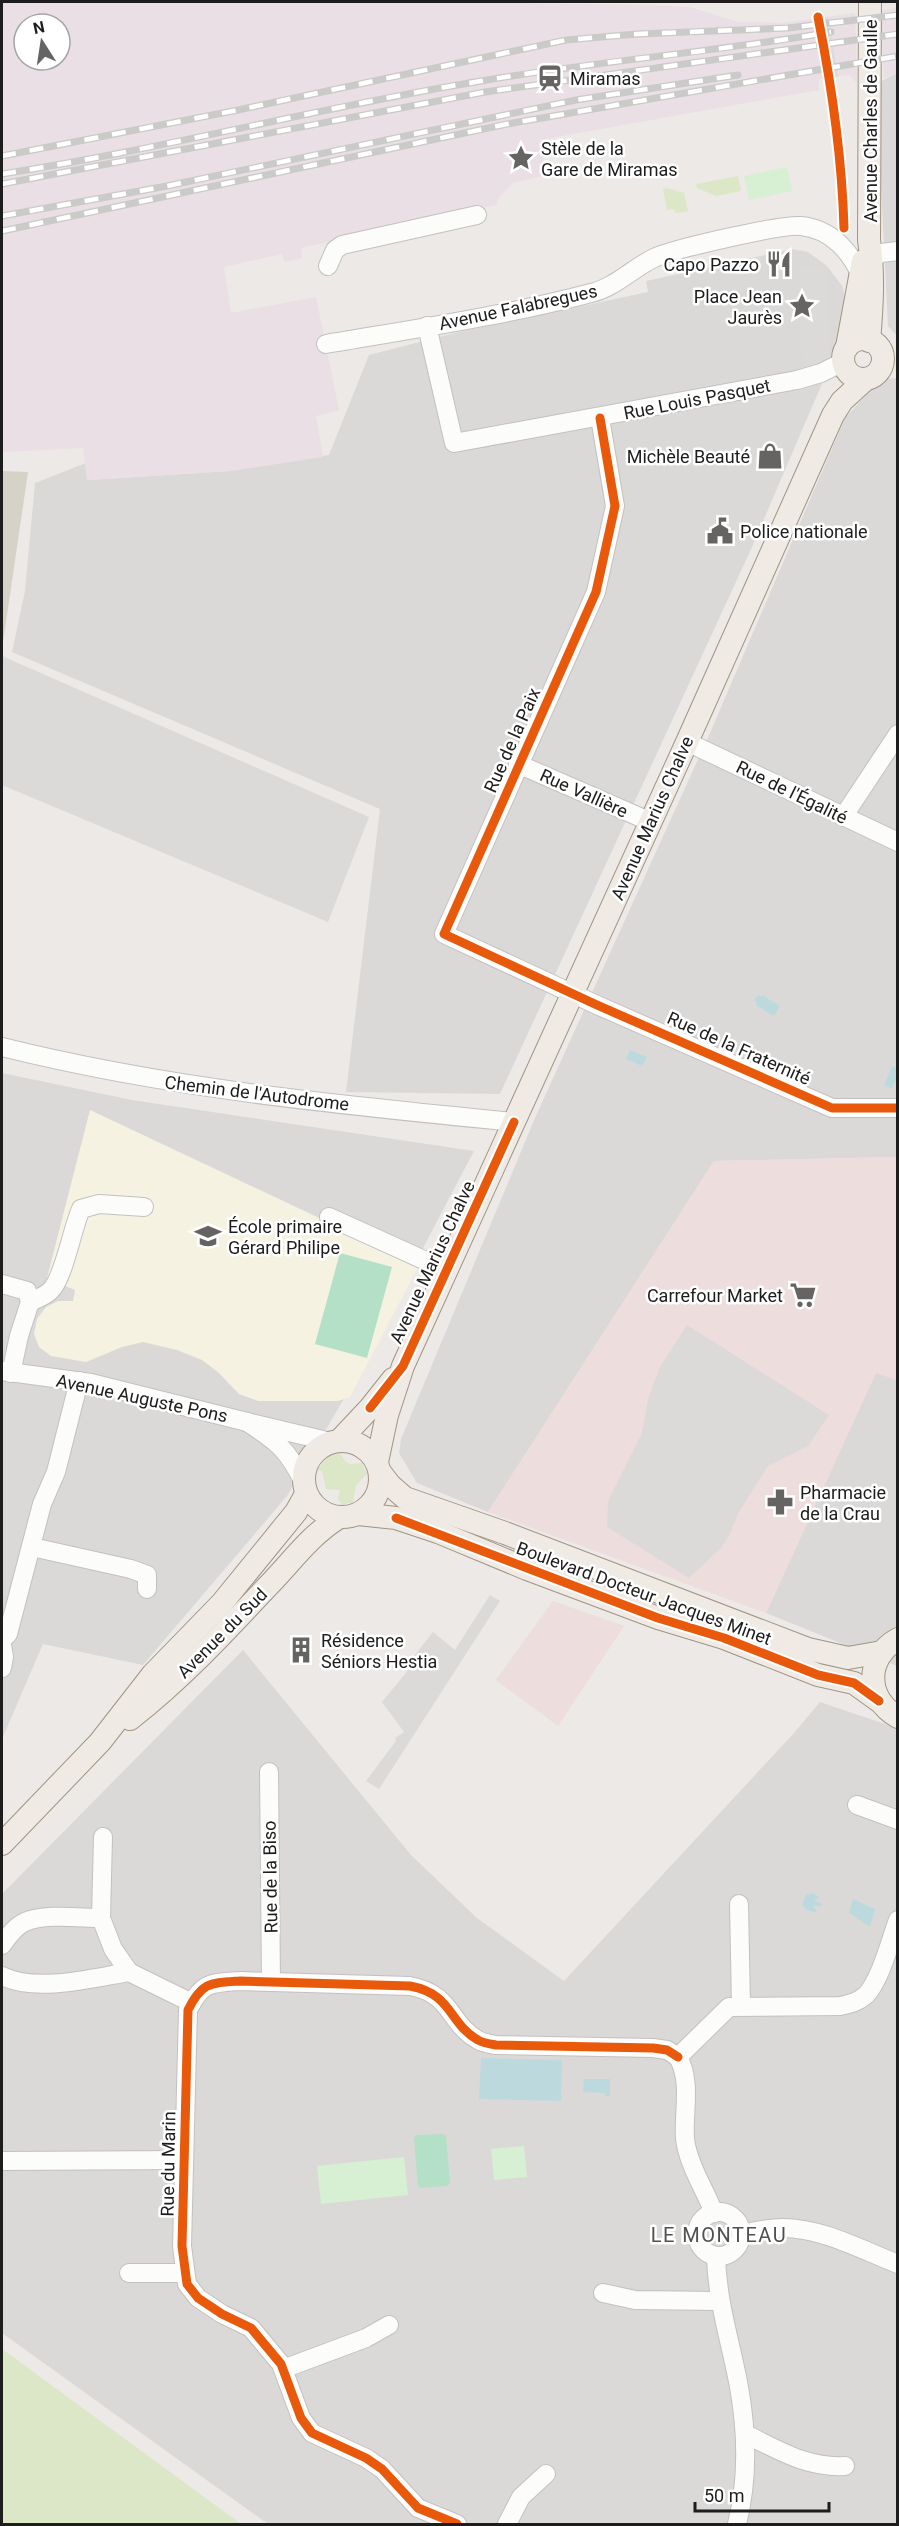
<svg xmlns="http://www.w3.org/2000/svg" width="899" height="2526" font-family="Roboto,sans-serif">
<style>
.residential{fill:#dbd9d7}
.commercial{fill:#eddddd}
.industrial{fill:#e9dfe5;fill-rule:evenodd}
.education{fill:#f5f2e2}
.construction{fill:#d5d2c8}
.grass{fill:#dce7c7}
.park{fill:#d7f0d3}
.pitch{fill:#b4e0c8}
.parking{fill:#dcdad9}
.water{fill:#bcdadd}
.pier{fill:#dcdbda}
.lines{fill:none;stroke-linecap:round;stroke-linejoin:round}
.minor-casing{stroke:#c3c1c0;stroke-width:20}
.major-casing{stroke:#a09484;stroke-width:24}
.minor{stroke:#fcfcfb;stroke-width:18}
.major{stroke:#efeae4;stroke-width:22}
.rail-casing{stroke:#cacac9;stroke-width:7}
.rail{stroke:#fff;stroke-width:4.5;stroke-dasharray:14;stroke-linecap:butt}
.cycleway-casing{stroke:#fff;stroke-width:13}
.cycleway{stroke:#e8590c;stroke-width:9}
.labels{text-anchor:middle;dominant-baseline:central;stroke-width:5;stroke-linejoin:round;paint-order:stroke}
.poi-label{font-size:18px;fill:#1d1d1d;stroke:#fff;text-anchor:start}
.street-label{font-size:18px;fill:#1d1d1d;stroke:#fff}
.neighbourhood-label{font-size:20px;letter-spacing:1.5px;fill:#505050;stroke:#fff}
</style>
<rect width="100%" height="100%" fill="#ece9e6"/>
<g class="residential">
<path d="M897,73V336L888,326L876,84Z"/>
<path d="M792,249L808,252L827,266L843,287L847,315L830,365L752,547L500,1094L346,1092L380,809L12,652L25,591L35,483L86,463L88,480L230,471L329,455L369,355L459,332L648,292L646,281Z"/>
<path d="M897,378V1157L714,1161L488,1512L417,1483L399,1453L401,1439L535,1118L710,733L845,418L881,379Z"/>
<path d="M2,1073L132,1100L474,1151L342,1402L287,1496L143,1665L43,1644L2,1739Z"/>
<path d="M876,1372L897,1380V1666L766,1613Z"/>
<path d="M243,1650L411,1855L477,1918L564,1981L794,1733L820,1702L897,1728V2524H268L2,2333V1894Z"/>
</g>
<g class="commercial">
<path d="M897,1157V1380L876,1373L766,1613L488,1512L714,1161Z"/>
<path d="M553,1601L624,1626L558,1726L496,1680Z"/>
</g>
<g class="industrial">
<path d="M2,2H461L676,6L690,7L738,22L783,23L855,13L857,83L849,75L839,76L819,79V90L540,140L546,175L513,183L500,196L496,205L301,248L302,258L285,262L282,254L224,267L231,313L316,297L339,410L316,416L323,457L230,471L87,480L83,448L2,452ZM24,24H60V60H24Z"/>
<path d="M897,8V73L884,78L881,10Z"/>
</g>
<path class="education" d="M90,1110L419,1265L350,1397L338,1401H258L239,1394L219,1373L202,1360L177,1350L143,1342L122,1347L86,1362L51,1356L39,1347L34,1334L37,1319L46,1307L58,1301H73L75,1290L47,1278Z"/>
<path class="construction" d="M2,471L28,472L2,649Z"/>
<g class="grass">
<path d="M738,176L741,191L716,196L697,188L696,184Z"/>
<path d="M667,188L684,193L688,211L676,213L674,209L667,210L663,189Z"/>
<path d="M340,1453C348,1467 348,1464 362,1463L367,1474L356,1485L353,1502L342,1505L338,1499L340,1490L326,1489L322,1471L317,1470L328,1456Z"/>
<path d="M2,2349L241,2524H2Z"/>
</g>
<g class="park">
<path d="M787,167L792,191L749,200L744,176Z"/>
<path d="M524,2146L527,2177L494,2180L491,2149Z"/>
<path d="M404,2157L408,2195L321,2204L317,2166Z"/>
</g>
<g class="pitch">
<path d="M340,1253L392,1267L367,1358L315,1344Z"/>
<path d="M443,2134L446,2136L450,2183L447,2186L421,2188L418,2186L414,2139L416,2135Z"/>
</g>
<g class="parking">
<path d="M827,266L830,365L802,366L799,267Z"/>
<path d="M2,656L369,817L328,922L2,785Z"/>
<path d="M687,1325L829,1415L808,1446L768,1466L739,1512L728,1538L721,1548L689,1578L607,1527L608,1501L642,1433L648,1399L660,1367Z"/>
<path d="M490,1595L500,1601L379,1789L366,1781L396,1741L395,1738L404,1732L382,1702L410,1668L407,1665L433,1632L455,1650Z"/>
</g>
<g class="water">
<path d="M758,995L761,997L762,995L780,1006L774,1016L756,1005L757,1002L754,1000Z"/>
<path d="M630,1050L647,1057L642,1066L626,1059Z"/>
<path d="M892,1066L898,1069L897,1077L892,1089L884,1085Z"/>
<path d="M812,1893L820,1897L814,1901L822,1903V1906H813L817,1911L814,1912L805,1909L802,1904L806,1895Z"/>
<path d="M853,1899L875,1909L870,1927L849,1913Z"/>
<path d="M481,2058L562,2060L561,2101L479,2099Z"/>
<path d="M584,2079H610V2096H605V2093L583,2092Z"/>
</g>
<path class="pier" d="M828,18L838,77L824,79L814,20Z"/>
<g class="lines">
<g class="minor-casing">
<g id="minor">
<path d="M872,259L881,253L898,251"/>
<path d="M328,266L335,250L342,245L477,215"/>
<path d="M427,326L454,443L797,380L821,373L843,362"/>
<path d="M326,344C414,329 504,316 591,293C614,288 633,268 654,258C673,249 782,224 801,226C832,229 852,253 863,280"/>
<path d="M600,418L615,506L596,592L444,934L597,1005L832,1108H898"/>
<path d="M687,742L898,842"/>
<path d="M518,764L651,822"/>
<path d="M843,817L898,734"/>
<path d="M2,1047C170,1089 342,1105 514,1122"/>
<path d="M329,1217L446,1270"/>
<path d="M2,1284L27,1291L30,1302L19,1336L11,1373"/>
<path d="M30,1302C36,1299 46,1296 51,1290C64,1277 72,1229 81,1209L99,1204L144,1207"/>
<path d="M2,1371L91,1383L247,1422"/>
<path d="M304,1483C288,1450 278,1442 247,1422L331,1442"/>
<path d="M32,1547L131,1569L147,1575V1589"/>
<path d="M2,1640L8,1634L42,1504L56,1472L79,1381"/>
<path d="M2,1645L4,1657L2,1668"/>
<path d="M269,1772L271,1982"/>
<path d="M857,1805L898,1820"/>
<path d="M103,1837L101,1918L113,1949L129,1972L192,2003"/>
<path d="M739,1904L741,2006"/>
<path d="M2,1945C8,1937 15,1926 25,1922C44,1913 81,1918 101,1918"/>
<path d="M2,1976C36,1993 93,1978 129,1972"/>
<path d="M2,2161L184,2160"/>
<circle cx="719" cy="2234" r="22"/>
<path d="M714,2213C705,2190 688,2164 685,2139C683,2112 692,2082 678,2057L729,2007L840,2006C850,2004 858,2002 866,1995C881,1979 890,1941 898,1920"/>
<path d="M742,2234C755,2231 769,2228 783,2228C822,2228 862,2250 898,2264"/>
<path d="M716,2256C717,2302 731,2343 739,2387C747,2432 748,2480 737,2524"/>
<path d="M129,2273H185"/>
<path d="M603,2293L635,2300L719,2301"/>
<path d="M283,2369L366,2338L389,2325"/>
<path d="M745,2434C779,2450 806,2468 845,2466"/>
<path d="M457,2524L418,2508L382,2469L366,2458L312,2433L301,2418L281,2364L251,2328L222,2314L198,2298L187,2284L182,2246L188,2010C202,1982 210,1983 240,1981L410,1986C453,1994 448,2023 478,2040C483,2043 490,2044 496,2045L653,2048L667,2050L678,2057"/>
<path d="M507,2524L521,2497L546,2474"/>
</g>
</g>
<g class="major-casing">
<g id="major">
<circle cx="863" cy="359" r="20"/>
<path d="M869,341C872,307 874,273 869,240L870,2"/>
<path d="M847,347L863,261"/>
<circle cx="342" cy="1479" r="38"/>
<path d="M339,1441L370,1408L393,1379"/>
<path d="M377,1462L387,1415L403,1366L687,742L833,415L842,401L866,379"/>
<path d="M380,1472L390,1485L405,1498L505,1533L808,1649L848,1658L882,1652"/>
<path d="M358,1514L396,1518L438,1532L527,1569L658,1618L724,1638L818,1675L854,1683L879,1701"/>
<path d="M898,1639C865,1657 865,1699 898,1717"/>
<path d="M130,1719C180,1680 223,1634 266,1588C291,1563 308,1537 338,1518"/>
<path d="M2,1844L100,1742L153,1674L222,1603L296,1512L306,1494"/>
</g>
</g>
<use href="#minor" class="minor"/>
<use href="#major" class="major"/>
<g class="rail-casing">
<g id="rail">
<path d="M2,156L238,110L566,40L637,34L788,28L898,15"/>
<path d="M2,174C163,149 321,107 481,81C598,61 715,52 831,32"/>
<path d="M2,184L485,92L898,34"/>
<path d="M2,216L167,186L576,100L738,75"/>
<path d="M2,231L507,124L898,56"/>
</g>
</g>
<use href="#rail" class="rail"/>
<g class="cycleway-casing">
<g id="cycleway">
<path d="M818,17C832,87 842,157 844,228"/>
<path d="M600,418L615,506L596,592L444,934L597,1005L832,1108H898"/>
<path d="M370,1408L403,1366L514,1122"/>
<path d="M396,1518L658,1618L724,1638L818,1675L854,1683L879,1701"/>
<path d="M457,2524L418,2508L382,2469L366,2458L312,2433L301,2418L281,2364L251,2328L222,2314L198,2298L187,2284L182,2246L188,2010C202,1982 210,1983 240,1981L410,1986C453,1994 448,2023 478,2040C483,2043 490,2044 496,2045L653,2048L667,2050L678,2057"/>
</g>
</g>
<use href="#cycleway" class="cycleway"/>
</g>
<defs>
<g id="station-bare" transform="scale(2.07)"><path d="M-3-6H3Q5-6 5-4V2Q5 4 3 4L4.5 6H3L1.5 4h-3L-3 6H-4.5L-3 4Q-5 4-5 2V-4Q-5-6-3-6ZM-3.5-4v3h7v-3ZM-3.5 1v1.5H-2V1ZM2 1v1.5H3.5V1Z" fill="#656463" stroke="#fff" stroke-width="2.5" paint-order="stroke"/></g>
<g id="sight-bare" transform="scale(2.07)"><path d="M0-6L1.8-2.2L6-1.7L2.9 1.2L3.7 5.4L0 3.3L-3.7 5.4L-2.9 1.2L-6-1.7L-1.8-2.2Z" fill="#656463" stroke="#fff" stroke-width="2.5" paint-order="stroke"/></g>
<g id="restaurant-bare" transform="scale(2.07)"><path d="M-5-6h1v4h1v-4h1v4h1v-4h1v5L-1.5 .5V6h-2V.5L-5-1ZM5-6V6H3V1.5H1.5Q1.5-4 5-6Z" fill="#656463" stroke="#fff" stroke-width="2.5" paint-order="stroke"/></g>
<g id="shop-bare" transform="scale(2.07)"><path d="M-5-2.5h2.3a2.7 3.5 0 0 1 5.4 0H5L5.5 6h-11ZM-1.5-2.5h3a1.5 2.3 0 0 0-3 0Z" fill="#656463" stroke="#fff" stroke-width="2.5" paint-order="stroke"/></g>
<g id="civic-bare" transform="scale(2.07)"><path d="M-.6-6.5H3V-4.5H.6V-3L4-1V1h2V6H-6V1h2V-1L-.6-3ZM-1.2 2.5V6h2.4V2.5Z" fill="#656463" stroke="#fff" stroke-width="2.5" paint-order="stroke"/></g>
<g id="school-bare" transform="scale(2.07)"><path d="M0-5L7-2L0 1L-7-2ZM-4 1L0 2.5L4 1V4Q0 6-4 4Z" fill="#656463" stroke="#fff" stroke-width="2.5" paint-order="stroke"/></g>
<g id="supermarket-bare" transform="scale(2.07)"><path d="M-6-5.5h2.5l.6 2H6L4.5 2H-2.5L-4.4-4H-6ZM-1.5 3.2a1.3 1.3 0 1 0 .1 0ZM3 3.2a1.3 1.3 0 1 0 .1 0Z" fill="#656463" stroke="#fff" stroke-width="2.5" paint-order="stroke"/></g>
<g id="pharmacy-bare" transform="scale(2.07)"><path d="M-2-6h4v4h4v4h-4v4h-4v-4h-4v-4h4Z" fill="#656463" stroke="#fff" stroke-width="2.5" paint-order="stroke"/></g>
<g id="building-bare" transform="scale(2.07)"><path d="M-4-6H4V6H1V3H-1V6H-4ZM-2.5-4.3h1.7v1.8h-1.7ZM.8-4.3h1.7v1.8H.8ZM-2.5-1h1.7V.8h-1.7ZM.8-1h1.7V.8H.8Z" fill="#656463" stroke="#fff" stroke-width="2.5" paint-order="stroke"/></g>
</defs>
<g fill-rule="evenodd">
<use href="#station-bare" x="550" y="78"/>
<use href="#sight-bare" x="521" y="158"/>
<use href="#restaurant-bare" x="779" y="264"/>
<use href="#sight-bare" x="802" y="306"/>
<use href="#shop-bare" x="770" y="456"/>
<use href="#civic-bare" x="720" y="531"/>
<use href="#school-bare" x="208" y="1236"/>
<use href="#supermarket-bare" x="803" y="1295"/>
<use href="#pharmacy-bare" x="780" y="1502"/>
<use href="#building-bare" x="301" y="1650"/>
</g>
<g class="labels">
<g class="poi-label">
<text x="570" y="78">Miramas</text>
<text x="541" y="148">Stèle de la<tspan x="541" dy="21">Gare de Miramas</tspan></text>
<text x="759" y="264" text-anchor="end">Capo Pazzo</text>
<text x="782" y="296" text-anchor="end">Place Jean<tspan x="782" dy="21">Jaurès</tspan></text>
<text x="750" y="456" text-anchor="end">Michèle Beauté</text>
<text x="740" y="531">Police nationale</text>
<text x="228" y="1226">École primaire<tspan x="228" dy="21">Gérard Philipe</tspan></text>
<text x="783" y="1295" text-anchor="end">Carrefour Market</text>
<text x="800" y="1492">Pharmacie<tspan x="800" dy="21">de la Crau</tspan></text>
<text x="321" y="1640">Résidence<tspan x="321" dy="21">Séniors Hestia</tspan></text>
</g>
<g class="street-label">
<text transform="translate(870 121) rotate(-90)">Avenue Charles de Gaulle</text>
<text transform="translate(518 307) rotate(-12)">Avenue Falabregues</text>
<text transform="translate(697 399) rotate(-11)">Rue Louis Pasquet</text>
<text transform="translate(512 740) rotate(-66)">Rue de la Paix</text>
<text transform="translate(792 792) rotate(26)">Rue de l'Égalité</text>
<text transform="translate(584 793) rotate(24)">Rue Vallière</text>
<text transform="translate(652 818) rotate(-66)">Avenue Marius Chalve</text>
<text transform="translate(739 1048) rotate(24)">Rue de la Fraternité</text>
<text transform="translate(257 1093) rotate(7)">Chemin de l'Autodrome</text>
<text transform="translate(432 1262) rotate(-65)">Avenue Marius Chalve</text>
<text transform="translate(142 1398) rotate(12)">Avenue Auguste Pons</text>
<text transform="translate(644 1593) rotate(20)">Boulevard Docteur Jacques Minet</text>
<text transform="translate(222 1633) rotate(-45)">Avenue du Sud</text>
<text transform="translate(270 1877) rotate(-91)">Rue de la Biso</text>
<text transform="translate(168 2164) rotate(-89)">Rue du Marin</text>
</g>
<g class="neighbourhood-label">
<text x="719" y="2235">LE MONTEAU</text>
</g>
</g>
<rect width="899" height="2526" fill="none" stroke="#1d1d1d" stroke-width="6"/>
<g transform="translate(42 42) rotate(348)"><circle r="28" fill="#ffffff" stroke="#a5a5a5" stroke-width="1.5"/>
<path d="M0-4.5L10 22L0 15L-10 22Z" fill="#656463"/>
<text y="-9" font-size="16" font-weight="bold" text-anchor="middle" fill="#1d1d1d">N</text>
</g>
<path d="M695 2502v9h134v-9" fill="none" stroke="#1d1d1d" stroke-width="3"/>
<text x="704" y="2502" font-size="18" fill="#1d1d1d" stroke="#ffffff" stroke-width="4.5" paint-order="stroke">50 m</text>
</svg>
